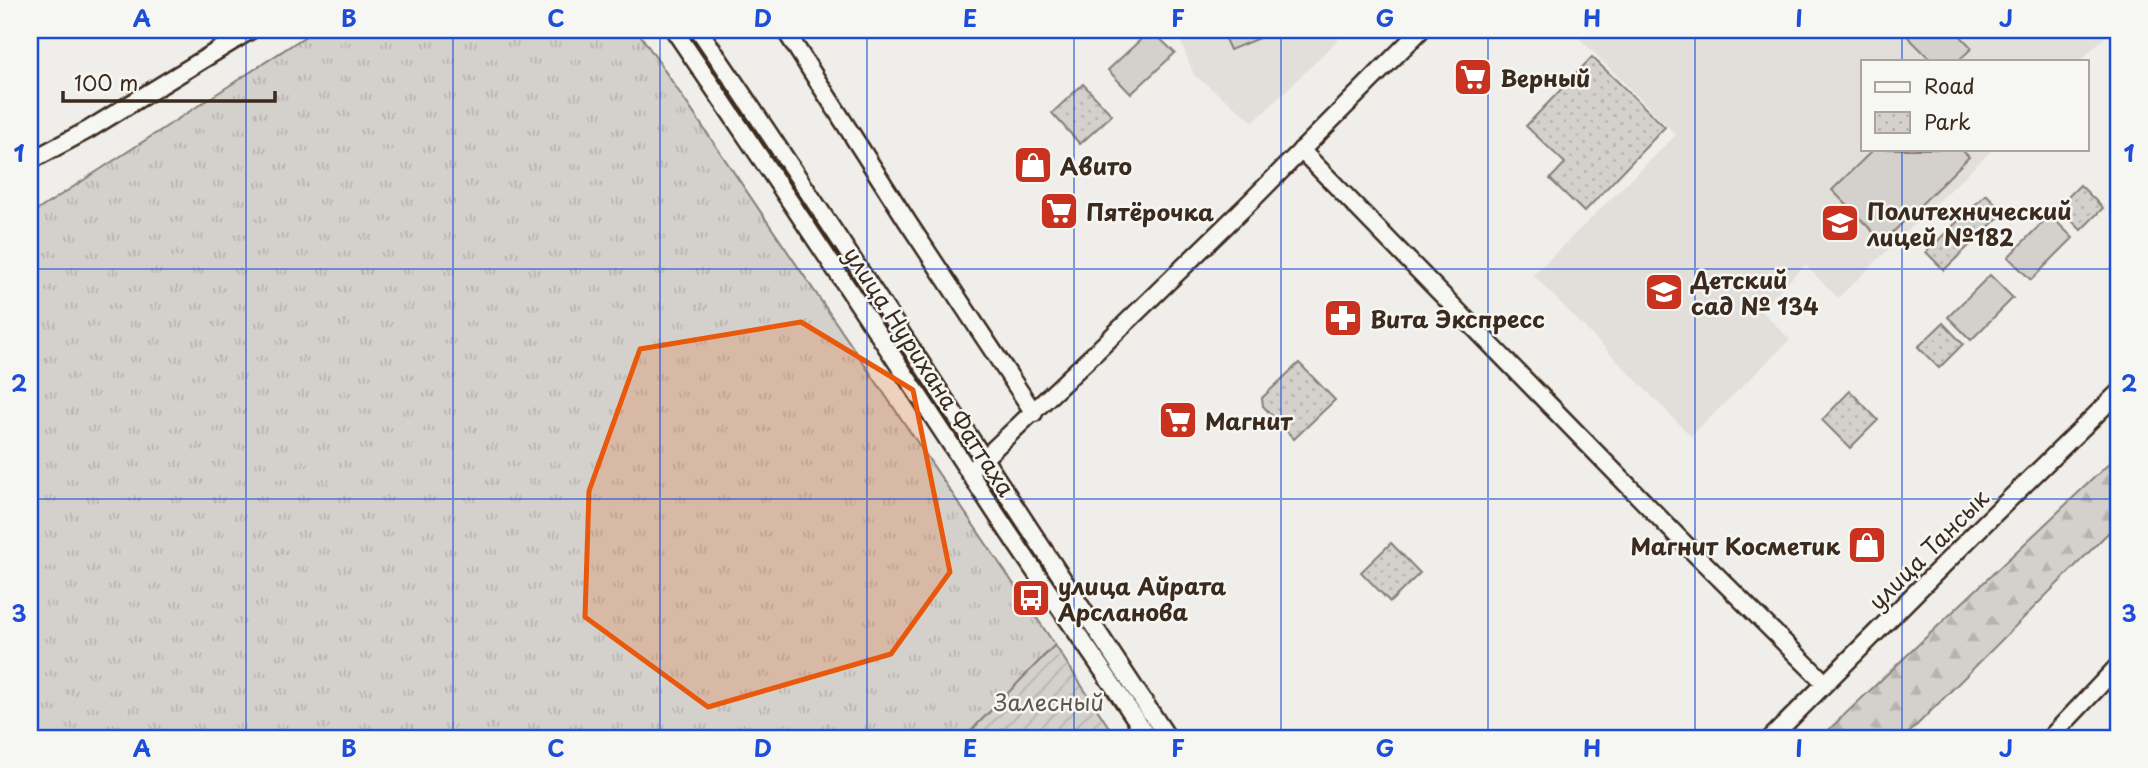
<svg xmlns="http://www.w3.org/2000/svg" width="2148" height="768" font-family="'Playpen Sans',sans-serif">
<style>
.built{fill:#e2dfdb}
.grass{fill:url(#grass-tufts);stroke:#887e75;stroke-width:2}
.forest{fill:url(#forest-firs);stroke:#887e75;stroke-width:2}
.park{fill:url(#park-dots);stroke:#887e75;stroke-width:2}
.garden{fill:url(#garden-furrows);stroke:#887e75;stroke-width:2}
.pitch{fill:#d4d1cc;stroke:#887e75;stroke-width:2}
.lines{fill:none;stroke-linecap:round;stroke-linejoin:round}
.minor-casing{stroke:#3b2a1e;stroke-width:21}
.minor{stroke:#f6f6f2;stroke-width:16}
.marked{fill:#e8590c;fill-opacity:0.2;stroke:#e8590c;stroke-width:5;stroke-linejoin:round}
.grid{fill:none;stroke:#1d4ed8;stroke-width:2;stroke-opacity:0.55}
.labels{text-anchor:middle;dominant-baseline:central;stroke-width:5;stroke-linejoin:round;paint-order:stroke}
.poi-label{font-size:23px;font-weight:bold;fill:#3b2a1e;stroke:#f6f6f2;text-anchor:start}
.street-label{font-size:23px;fill:#3b2a1e;stroke:#f6f6f2}
.park-label{font-size:23px;fill:#61544a;stroke:#f6f6f2}
.neatline{fill:none;stroke:#1d4ed8;stroke-width:2.5}
.grid-label{font-size:23px;text-anchor:middle;font-weight:bold;fill:#1d4ed8}
</style>
<defs>
<pattern id="grass-tufts" width="24" height="20" patternUnits="userSpaceOnUse" patternTransform="scale(1.75)"><rect width="24" height="20" fill="#d4d1cc"/><path d="M3 7l-1-3M5 7V3M7 7l1-3M15 17l-1-3M17 17v-4M19 17l1-3" fill="none" stroke="#b7b4af"/></pattern>
<pattern id="forest-firs" width="22" height="20" patternUnits="userSpaceOnUse" patternTransform="scale(1.75)"><rect width="22" height="20" fill="#d4d1cc"/><path d="M5 1l3.5 6h-7zM16 11l3.5 6h-7z" fill="#b7b4af"/></pattern>
<pattern id="park-dots" width="8" height="8" patternUnits="userSpaceOnUse" patternTransform="scale(1.75)"><rect width="8" height="8" fill="#d4d1cc"/><path d="M2 2h.1M6 6h.1" fill="none" stroke="#b7b4af" stroke-width="1.8" stroke-linecap="round"/></pattern>
<pattern id="garden-furrows" width="10" height="10" patternUnits="userSpaceOnUse" patternTransform="scale(1.75)"><rect width="10" height="10" fill="#d4d1cc"/><path d="M-1 1l2-2M0 10L10 0M9 11l2-2" fill="none" stroke="#b7b4af"/></pattern>
</defs>
<rect width="100%" height="100%" fill="#efeeea"/>
<filter id="ink" filterUnits="userSpaceOnUse"><feTurbulence type="fractalNoise" baseFrequency=".0143" numOctaves="2"/><feDisplacementMap in="SourceGraphic" scale="14" xChannelSelector="R" yChannelSelector="G"/><feConvolveMatrix kernelMatrix="1 2 1 2 8 2 1 2 1" color-interpolation-filters="sRGB"/></filter>
<g filter="url(#ink)">
<g class="built">
<path d="M1176,30H1348L1254,122L1194,75Z"/>
<path d="M1571,30H2112L2080,61H1863V149H1993L1838,298L1805,265L1760,309L1790,340L1691,436L1533,275L1676,135Z"/>
</g>
<path class="grass" d="M315,30H637L1055,645L964,738H30V215Z"/>
<path class="forest" d="M2118,455V523L1904,738H1820Z"/>
<g class="park">
<path d="M1592,57L1665,127L1584,212L1550,179L1565,163L1526,126Z"/>
<path d="M1083,84L1112,115L1080,144L1052,113Z"/>
<path d="M2080,185L2103,208L2081,230L2058,207Z"/>
<path d="M1986,194L2004,212L1944,270L1926,252Z"/>
<path d="M1943,323L1963,344L1939,368L1918,347Z"/>
<path d="M1299,363L1335,400L1294,439L1263,406L1262,398Z"/>
<path d="M1850,391L1878,420L1850,448L1822,420Z"/>
<path d="M1391,543L1420,573L1390,602L1361,572Z"/>
</g>
<path class="garden" d="M1055,645L1116,738H964Z"/>
<g class="pitch">
<path d="M1151,30L1175,53L1131,94L1108,70Z"/>
<path d="M1221,30H1278L1230,50Z"/>
<path d="M1901,30H1955L1972,48L1958,61H1932Z"/>
<path d="M1874,149H1961L1969,157L1883,242L1832,190Z"/>
<path d="M2050,215L2073,238L2031,280L2008,257Z"/>
<path d="M1990,275L2013,298L1971,340L1948,317Z"/>
</g>
<g class="lines">
<g class="minor-casing">
<g id="minor">
<path d="M674,30C781,187 887,346 991,506C1042,584 1097,660 1148,738"/>
<path d="M699,30C859,264 1011,503 1168,738"/>
<path d="M785,30L907,221L1034,413"/>
<path d="M1301,150L1684,543L1825,683"/>
<path d="M30,161L88,130L251,30"/>
<path d="M978,464L1095,353L1247,205L1421,30"/>
<path d="M1771,738L1986,522L2118,393"/>
<path d="M2050,738L2118,666"/>
</g>
</g>
<use href="#minor" class="minor"/>
</g>
</g>
<path class="marked" d="M801,322L913,390L950,572L891,654L708,707L585,617L589,491L640,349Z"/>
<path class="grid" d="M246,30V738M453,30V738M660,30V738M867,30V738M1074,30V738M1281,30V738M1488,30V738M1695,30V738M1902,30V61M1902,149V738M30,269H2118M30,499H2118"/>
<defs>
<g id="supermarket-square" transform="scale(2.0125)"><rect x="-9" y="-9" width="18" height="18" rx="4" fill="#c8321e" stroke="#f6f6f2"/><path d="M-6-5.5h2.5l.6 2H6L4.5 2H-2.5L-4.4-4H-6ZM-1.5 3.2a1.3 1.3 0 1 0 .1 0ZM3 3.2a1.3 1.3 0 1 0 .1 0Z" fill="#fff"/></g>
<g id="shop-square" transform="scale(2.0125)"><rect x="-9" y="-9" width="18" height="18" rx="4" fill="#c8321e" stroke="#f6f6f2"/><path d="M-5-2.5h2.3a2.7 3.5 0 0 1 5.4 0H5L5.5 6h-11ZM-1.5-2.5h3a1.5 2.3 0 0 0-3 0Z" fill="#fff"/></g>
<g id="school-square" transform="scale(2.0125)"><rect x="-9" y="-9" width="18" height="18" rx="4" fill="#c8321e" stroke="#f6f6f2"/><path d="M0-5L7-2L0 1L-7-2ZM-4 1L0 2.5L4 1V4Q0 6-4 4Z" fill="#fff"/></g>
<g id="pharmacy-square" transform="scale(2.0125)"><rect x="-9" y="-9" width="18" height="18" rx="4" fill="#c8321e" stroke="#f6f6f2"/><path d="M-2-6h4v4h4v4h-4v4h-4v-4h-4v-4h4Z" fill="#fff"/></g>
<g id="bus-square" transform="scale(2.0125)"><rect x="-9" y="-9" width="18" height="18" rx="4" fill="#c8321e" stroke="#f6f6f2"/><path d="M-5-6H5V4H4V6H2V4H-2V6H-4V4H-5ZM-3.5-4V0h7V-4ZM-3.5 1.2v1.5H-2V1.2ZM2 1.2v1.5H3.5V1.2Z" fill="#fff"/></g>
</defs>
<g fill-rule="evenodd">
<use href="#supermarket-square" x="1473" y="77"/>
<use href="#shop-square" x="1033" y="165"/>
<use href="#supermarket-square" x="1059" y="211"/>
<use href="#school-square" x="1840" y="223"/>
<use href="#school-square" x="1664" y="292"/>
<use href="#pharmacy-square" x="1343" y="318"/>
<use href="#supermarket-square" x="1178" y="420"/>
<use href="#shop-square" x="1867" y="545"/>
<use href="#bus-square" x="1031" y="598"/>
</g>
<g class="labels">
<g class="poi-label">
<text x="1500" y="77">Верный</text>
<text x="1060" y="165">Авито</text>
<text x="1867" y="210">Политехнический<tspan x="1867" dy="26">лицей №182</tspan></text>
<text x="1086" y="211">Пятёрочка</text>
<text x="1691" y="279">Детский<tspan x="1691" dy="26">сад № 134</tspan></text>
<text x="1370" y="318">Вита Экспресс</text>
<text x="1205" y="420">Магнит</text>
<text x="1840" y="545" text-anchor="end">Магнит Косметик</text>
<text x="1058" y="585">улица Айрата<tspan x="1058" dy="26">Арсланова</tspan></text>
</g>
<g class="street-label">
<text transform="translate(930 371) rotate(57)">улица Нурихана Фаттаха</text>
<text transform="translate(1928 549) rotate(-45)">улица Тансык</text>
</g>
<g class="park-label">
<text x="1049" y="701">Залесный</text>
</g>
</g>
<rect width="2148" height="768" fill="none" stroke="#f6f6f2" stroke-width="77"/>
<rect x="1861" y="60" width="228" height="91" fill="#f6f6f2" stroke="#aba49d" stroke-width="2"/>
<rect x="1875" y="82" width="35" height="10" fill="#f6f6f2" stroke="#aba49d" stroke-width="2"/>
<text x="1924" y="94" font-size="21" fill="#3b2a1e">Road</text>
<rect x="1875" y="112" width="35" height="21" fill="url(#park-dots)" stroke="#aba49d" stroke-width="2"/>
<text x="1924" y="130" font-size="21" fill="#3b2a1e">Park</text>
<path d="M63 91v10h212v-10" fill="none" stroke="#3b2a1e" stroke-width="3.5"/>
<text x="74" y="91" font-size="21" fill="#3b2a1e" stroke="#f6f6f2" stroke-width="5" paint-order="stroke">100 m</text>
<rect x="38" y="38" width="2072" height="692" class="neatline"/>
<g class="grid-label">
<text x="142" y="27">A</text>
<text x="349" y="27">B</text>
<text x="556" y="27">C</text>
<text x="763" y="27">D</text>
<text x="970" y="27">E</text>
<text x="1178" y="27">F</text>
<text x="1385" y="27">G</text>
<text x="1592" y="27">H</text>
<text x="1799" y="27">I</text>
<text x="2006" y="27">J</text>
<text x="19" y="162">1</text>
<text x="2129" y="162">1</text>
<text x="19" y="392">2</text>
<text x="2129" y="392">2</text>
<text x="19" y="622">3</text>
<text x="2129" y="622">3</text>
<text x="142" y="757">A</text>
<text x="349" y="757">B</text>
<text x="556" y="757">C</text>
<text x="763" y="757">D</text>
<text x="970" y="757">E</text>
<text x="1178" y="757">F</text>
<text x="1385" y="757">G</text>
<text x="1592" y="757">H</text>
<text x="1799" y="757">I</text>
<text x="2006" y="757">J</text>
</g>
</svg>
